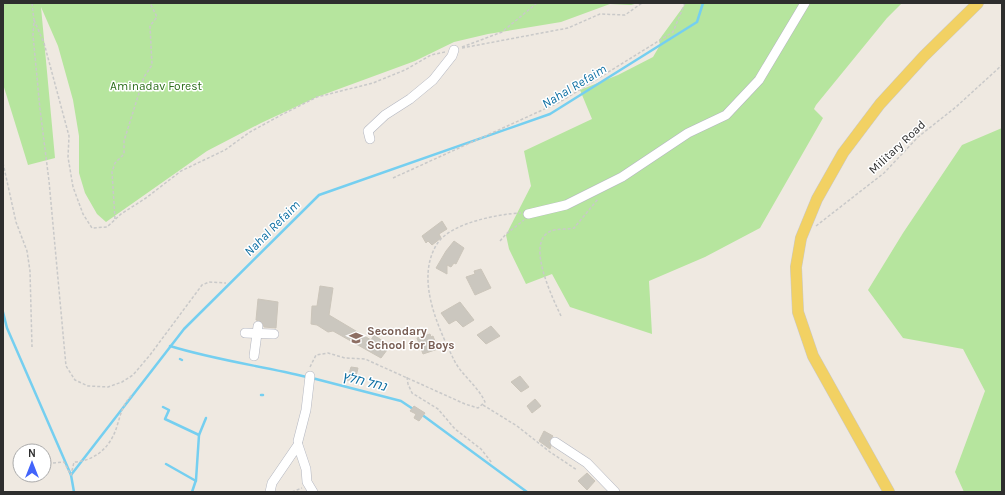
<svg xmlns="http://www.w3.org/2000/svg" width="1005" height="495" font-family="Karla,'Noto Sans Hebrew',sans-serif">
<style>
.green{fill:#b6e59e}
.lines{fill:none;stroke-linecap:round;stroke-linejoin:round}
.stream{stroke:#75cff0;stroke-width:2.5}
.building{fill:#cbc7bf;stroke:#cbc5ba}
.minor-casing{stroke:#b4b7c1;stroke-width:10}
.major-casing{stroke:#c9c9c9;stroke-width:12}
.path{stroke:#c9c9c9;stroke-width:1.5;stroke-dasharray:3 2;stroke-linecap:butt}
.minor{stroke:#fff;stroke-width:9}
.major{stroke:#f2d163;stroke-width:11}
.labels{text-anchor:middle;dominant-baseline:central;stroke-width:3;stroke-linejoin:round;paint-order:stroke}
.park-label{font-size:12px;fill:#2c6e1b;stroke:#fff}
.street-label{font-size:12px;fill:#2e2e2e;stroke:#fff}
.education-label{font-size:12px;font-weight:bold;fill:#785e54;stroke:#fff;text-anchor:start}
.water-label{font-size:13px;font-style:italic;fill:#0d6fa3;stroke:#fff}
</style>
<rect width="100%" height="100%" fill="#efe9e1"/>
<g class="green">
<path d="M3,3H638L631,5L610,4L561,22L488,34L454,42L415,61L317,97L261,123L207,151L106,222L97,214L85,193L79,173V136L73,100L58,46L41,7L55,158L28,165L3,84Z"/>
<path d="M686,3H902L887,18L816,105L814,109L823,118L760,228L705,257L649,281L652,334L570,307L552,274L526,284L509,249L506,235L531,186L524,151L592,119L580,90L618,75L653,57L660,45L659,40Z"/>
<path d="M1002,128V492H964L955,472L985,391L963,349L903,338L868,290L903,233L962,145Z"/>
</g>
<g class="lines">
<g class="stream">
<path d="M3,312L7,328L71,475L184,329L319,195L550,114L697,22L703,3"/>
<path d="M170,346C215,360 262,366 307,377"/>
<path d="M180,359L182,360"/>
<path d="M312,378L401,401L413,409"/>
<path d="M261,395H263"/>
<path d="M163,407L169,410L165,419L199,435"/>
<path d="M421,414L527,492"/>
<path d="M166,464L196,481"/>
<path d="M71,475L74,492"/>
<path d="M192,492L196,480L199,435L206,418"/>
</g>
</g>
<g class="building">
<path d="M442,221L447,229L439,234L441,238L432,245L428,241L426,243L422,236Z"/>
<path d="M454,241L464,248L456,264L454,263L451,267L447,265V274L436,268L446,251Z"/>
<path d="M481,269L491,288L475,295L466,277L475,274L474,271Z"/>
<path d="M320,286L333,288L329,315L371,340L374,335L390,346L381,358L333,331L328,332L317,325L311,324L312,306H317Z"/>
<path d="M258,299L278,302L276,328L264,327L262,322L256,320Z"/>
<path d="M460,302L474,320L463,327L456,320L449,324L441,313Z"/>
<path d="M491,326L500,336L486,344L477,335Z"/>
<path d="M430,334L431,337L433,336L438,349L423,354L417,338Z"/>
<path d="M351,367L358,368L355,381L347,380Z"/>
<path d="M520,376L529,387L521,392L511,382Z"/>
<path d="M535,399L541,406L532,413L527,406Z"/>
<path d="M414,406L425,413L419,421L414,418L416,414L410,411Z"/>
<path d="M544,431L553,436L549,441L551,446L550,449L539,441Z"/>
<path d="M587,473L595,481L587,490L578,481Z"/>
</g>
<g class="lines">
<g class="minor-casing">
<g id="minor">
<path d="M370,139L368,131L385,115L410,99L433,80L452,56L454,50"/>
<path d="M528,214L566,205L622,177L688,133L726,115L759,80L805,3"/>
<path d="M245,333L274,334"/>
<path d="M254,356L258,326"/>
<path d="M298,441L306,410L310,376"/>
<path d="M555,442L587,463L615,492"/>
<path d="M270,492L272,483L298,445L306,469L307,482L313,492"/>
</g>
</g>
<g class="major-casing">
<path id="major" d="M889,492L813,356L798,312L796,267L801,238L817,199L843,153L880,104L924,56L978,3"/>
</g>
<g class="path">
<path d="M32,3L34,20L33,35L40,109L49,181L66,366L75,380L88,386L108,387L122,382L133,375L150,355L202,285L209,282L226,283"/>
<path d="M34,20L44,43L69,136L68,157L73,187L83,214L92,228L107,227L121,214L146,198L181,171L225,150L250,132L283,114L317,97L373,83L405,70L431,55L445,52"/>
<path d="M462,47L502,32L537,3"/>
<path d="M462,48L568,28L600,14L625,15L642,3"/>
<path d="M3,163L16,222L27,251L30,271L32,347"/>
<path d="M393,178L560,102L673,32L685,3"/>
<path d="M115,219L112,172L115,163L124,154V141L144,77L152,65L150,26L157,17L150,3"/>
<path d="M816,226L884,173L918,137L956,107L1002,65"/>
<path d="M500,241L506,234L524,220"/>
<path d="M561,316C553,299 526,244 549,232C555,228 566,230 574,228L598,199"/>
<path d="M310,367L316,355L328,353L345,358L365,359L465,404L478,408L485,402C478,386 462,376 454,360C438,327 415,279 437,244C450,223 498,214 521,213"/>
<path d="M407,377L408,384L412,393L438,409L455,429L481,449L492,463"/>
<path d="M483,405L517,426L550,452L577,470"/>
<path d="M53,463L64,462L71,475L74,462C95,461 111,447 117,426C121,414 122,405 132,395"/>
<path d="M292,492L302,488"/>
</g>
<use href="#minor" class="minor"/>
<use href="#major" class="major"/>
</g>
<defs>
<g id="school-bare" transform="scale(1.08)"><path d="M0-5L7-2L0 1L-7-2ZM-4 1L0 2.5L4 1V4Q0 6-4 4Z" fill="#8d6e63" stroke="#fff" stroke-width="2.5" paint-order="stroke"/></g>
</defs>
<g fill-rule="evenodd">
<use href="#school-bare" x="356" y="338"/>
</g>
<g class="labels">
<g class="park-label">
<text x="156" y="86">Aminadav Forest</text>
</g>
<g class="street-label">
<text transform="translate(897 147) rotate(-43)">Military Road</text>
</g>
<g class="education-label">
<text x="367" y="331">Secondary<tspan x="367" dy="14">School for Boys</tspan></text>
</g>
<g class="water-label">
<text transform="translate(574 86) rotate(-31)">Nahal Refaim</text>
<text transform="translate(272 228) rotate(-45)">Nahal Refaim</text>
<text transform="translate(364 381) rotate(14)">נחל חלץ</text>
</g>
</g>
<rect width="1005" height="495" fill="none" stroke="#2e2e2e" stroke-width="8"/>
<g transform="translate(32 463)"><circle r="19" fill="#ffffff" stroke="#ababab"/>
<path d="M0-3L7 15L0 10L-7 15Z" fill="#4264fb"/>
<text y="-6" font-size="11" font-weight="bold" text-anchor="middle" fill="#2e2e2e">N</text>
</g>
</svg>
